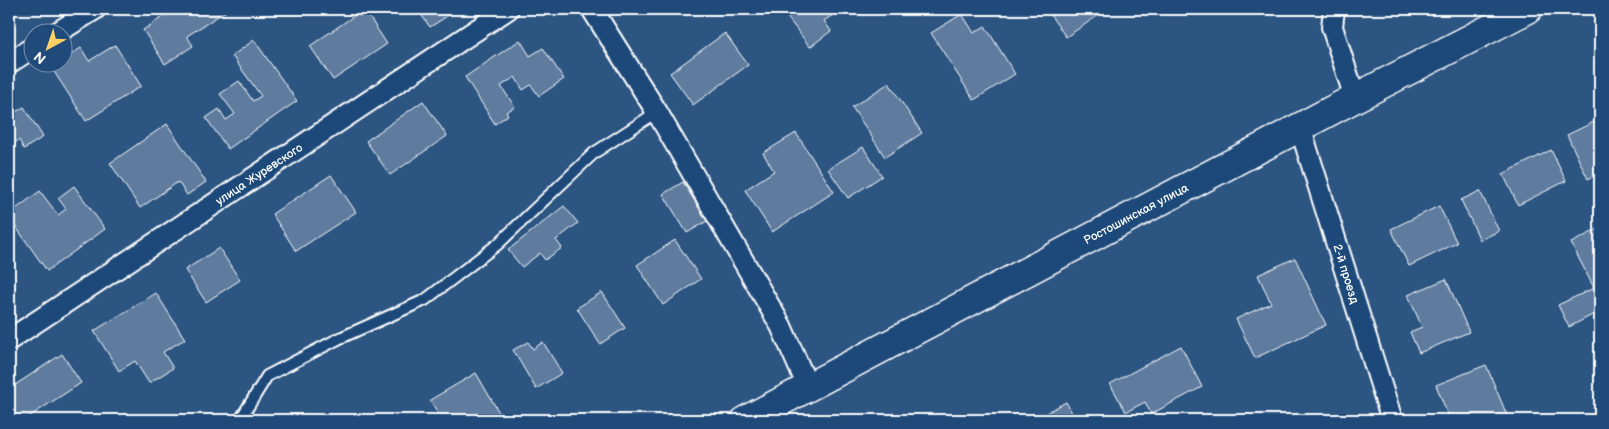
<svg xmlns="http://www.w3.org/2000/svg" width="1609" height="429" font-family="'Balsamiq Sans',sans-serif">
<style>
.building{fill:#5e7c9f;stroke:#fff}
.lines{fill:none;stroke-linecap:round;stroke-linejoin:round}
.lane-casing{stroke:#fff;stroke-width:14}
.street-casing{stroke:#fff;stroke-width:24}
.secondary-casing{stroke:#fff;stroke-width:31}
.lane{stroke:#1f4a7a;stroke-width:10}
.street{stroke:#1f4a7a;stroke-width:20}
.secondary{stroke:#1f4a7a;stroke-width:28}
.labels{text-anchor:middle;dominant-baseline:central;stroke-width:4;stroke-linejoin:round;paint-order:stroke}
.street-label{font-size:12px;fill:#fff;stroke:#1f4a7a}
</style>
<rect width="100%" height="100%" fill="#2c5582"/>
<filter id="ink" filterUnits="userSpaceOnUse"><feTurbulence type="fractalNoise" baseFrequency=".02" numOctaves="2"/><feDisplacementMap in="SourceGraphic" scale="10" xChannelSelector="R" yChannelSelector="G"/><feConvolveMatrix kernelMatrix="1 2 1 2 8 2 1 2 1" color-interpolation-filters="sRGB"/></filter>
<g filter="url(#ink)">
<g class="building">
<path d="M175,9H229L187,36L193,46L165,64L143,30Z"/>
<path d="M364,9L387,44L333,80L310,46Z"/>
<path d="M417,9H449L452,13L430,27Z"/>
<path d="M781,9H841L824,21L831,31L810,47Z"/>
<path d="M1046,9H1108L1066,37Z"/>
<path d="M962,14L974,33L985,26L1015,74L974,100L931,33Z"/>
<path d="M725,33L748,65L693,105L670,73Z"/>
<path d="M254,40L297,101L228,149L206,118L219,109L226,120L235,114L220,94L239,81L253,101L261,96L232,56Z"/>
<path d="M520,40L530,56L543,48L564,79L539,96L531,85L523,90L515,77L501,86L515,107L506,112L508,115L495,124L465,77Z"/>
<path d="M115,45L141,86L86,121L51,67L62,62V60L81,48L89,61Z"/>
<path d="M889,83L922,133L885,157L852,107Z"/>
<path d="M423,101L447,136L390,175L366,141Z"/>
<path d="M24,107L43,137L24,149L19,140L9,147V116Z"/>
<path d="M1600,119V173L1588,179L1567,135Z"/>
<path d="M167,124L206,182L187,195L178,182L140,208L110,163Z"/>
<path d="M796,133L834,192L772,232L745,190L774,171L763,153Z"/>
<path d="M863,147L882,176L848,198L828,169Z"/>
<path d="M1551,150L1566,181L1518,205L1503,174Z"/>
<path d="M331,175L356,212L296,251L272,214Z"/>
<path d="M683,182L707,221L687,233L663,194Z"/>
<path d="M74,186L105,229L47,271L9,217V214L40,191L58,215L66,209L58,198Z"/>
<path d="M1480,191L1499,231L1480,240L1461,200Z"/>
<path d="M564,206L578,223L556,240L562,248L545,260L540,253L522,267L508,250Z"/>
<path d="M1439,206L1457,243L1409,266L1391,229Z"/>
<path d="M1600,228V311L1569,327L1558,305L1594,288L1571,243Z"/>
<path d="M675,240L701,279L663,305L637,265Z"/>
<path d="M219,248L240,280L206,302L185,270Z"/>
<path d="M1295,258L1326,325L1255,358L1236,319L1271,303L1258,275Z"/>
<path d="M1446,279L1469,332L1419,353L1410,332L1422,327L1408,295Z"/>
<path d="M602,292L625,328L600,344L577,308Z"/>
<path d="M156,293L185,339L163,352L173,368L149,383L135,361L119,371L94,331Z"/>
<path d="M528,342L533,349L543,342L562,373L536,389L513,350Z"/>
<path d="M1181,346L1202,387L1151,414L1145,402L1126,412L1110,384Z"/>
<path d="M62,354L81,383L24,420H9V389Z"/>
<path d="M1486,365L1509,420H1450L1436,385Z"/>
<path d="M476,373L501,416L493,420H457L453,414L442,420L430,400Z"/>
<path d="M1066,402L1076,420H1033Z"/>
</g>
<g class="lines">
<g class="lane-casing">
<path id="lane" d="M240,420L267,376L338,339L425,300L498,244L594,153L657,112"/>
</g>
<g class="street-casing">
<g id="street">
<path d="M592,9L657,112L781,326L808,387"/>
<path d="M1334,9L1332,27L1355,98"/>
<path d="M58,32L95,9"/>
<path d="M9,63L32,48"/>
<path id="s1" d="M1300,127L1392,420"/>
<path id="s2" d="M9,340L508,9"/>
</g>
</g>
<g class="secondary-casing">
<g id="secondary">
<path id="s3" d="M746,420L1355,98L1528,9"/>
</g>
</g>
<use href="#lane" class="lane"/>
<use href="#street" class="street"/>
<use href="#secondary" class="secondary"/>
</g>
</g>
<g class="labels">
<g class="street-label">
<text stroke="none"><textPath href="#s2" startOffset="300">улица Журевского</textPath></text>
<text stroke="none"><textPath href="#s3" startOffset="441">Ростошинская улица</textPath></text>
<text stroke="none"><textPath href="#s1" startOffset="154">2-й проезд</textPath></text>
</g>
</g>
<rect width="1609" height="429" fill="none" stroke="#1f4a7a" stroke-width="30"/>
<rect x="15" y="15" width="1579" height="399" fill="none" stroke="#fff" stroke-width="2" filter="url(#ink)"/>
<g transform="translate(48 48) rotate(220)"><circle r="24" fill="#1f4a7a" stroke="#7992af"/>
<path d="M0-4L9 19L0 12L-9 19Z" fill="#ffd166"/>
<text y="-8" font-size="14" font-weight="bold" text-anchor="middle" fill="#ffffff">N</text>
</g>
</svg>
